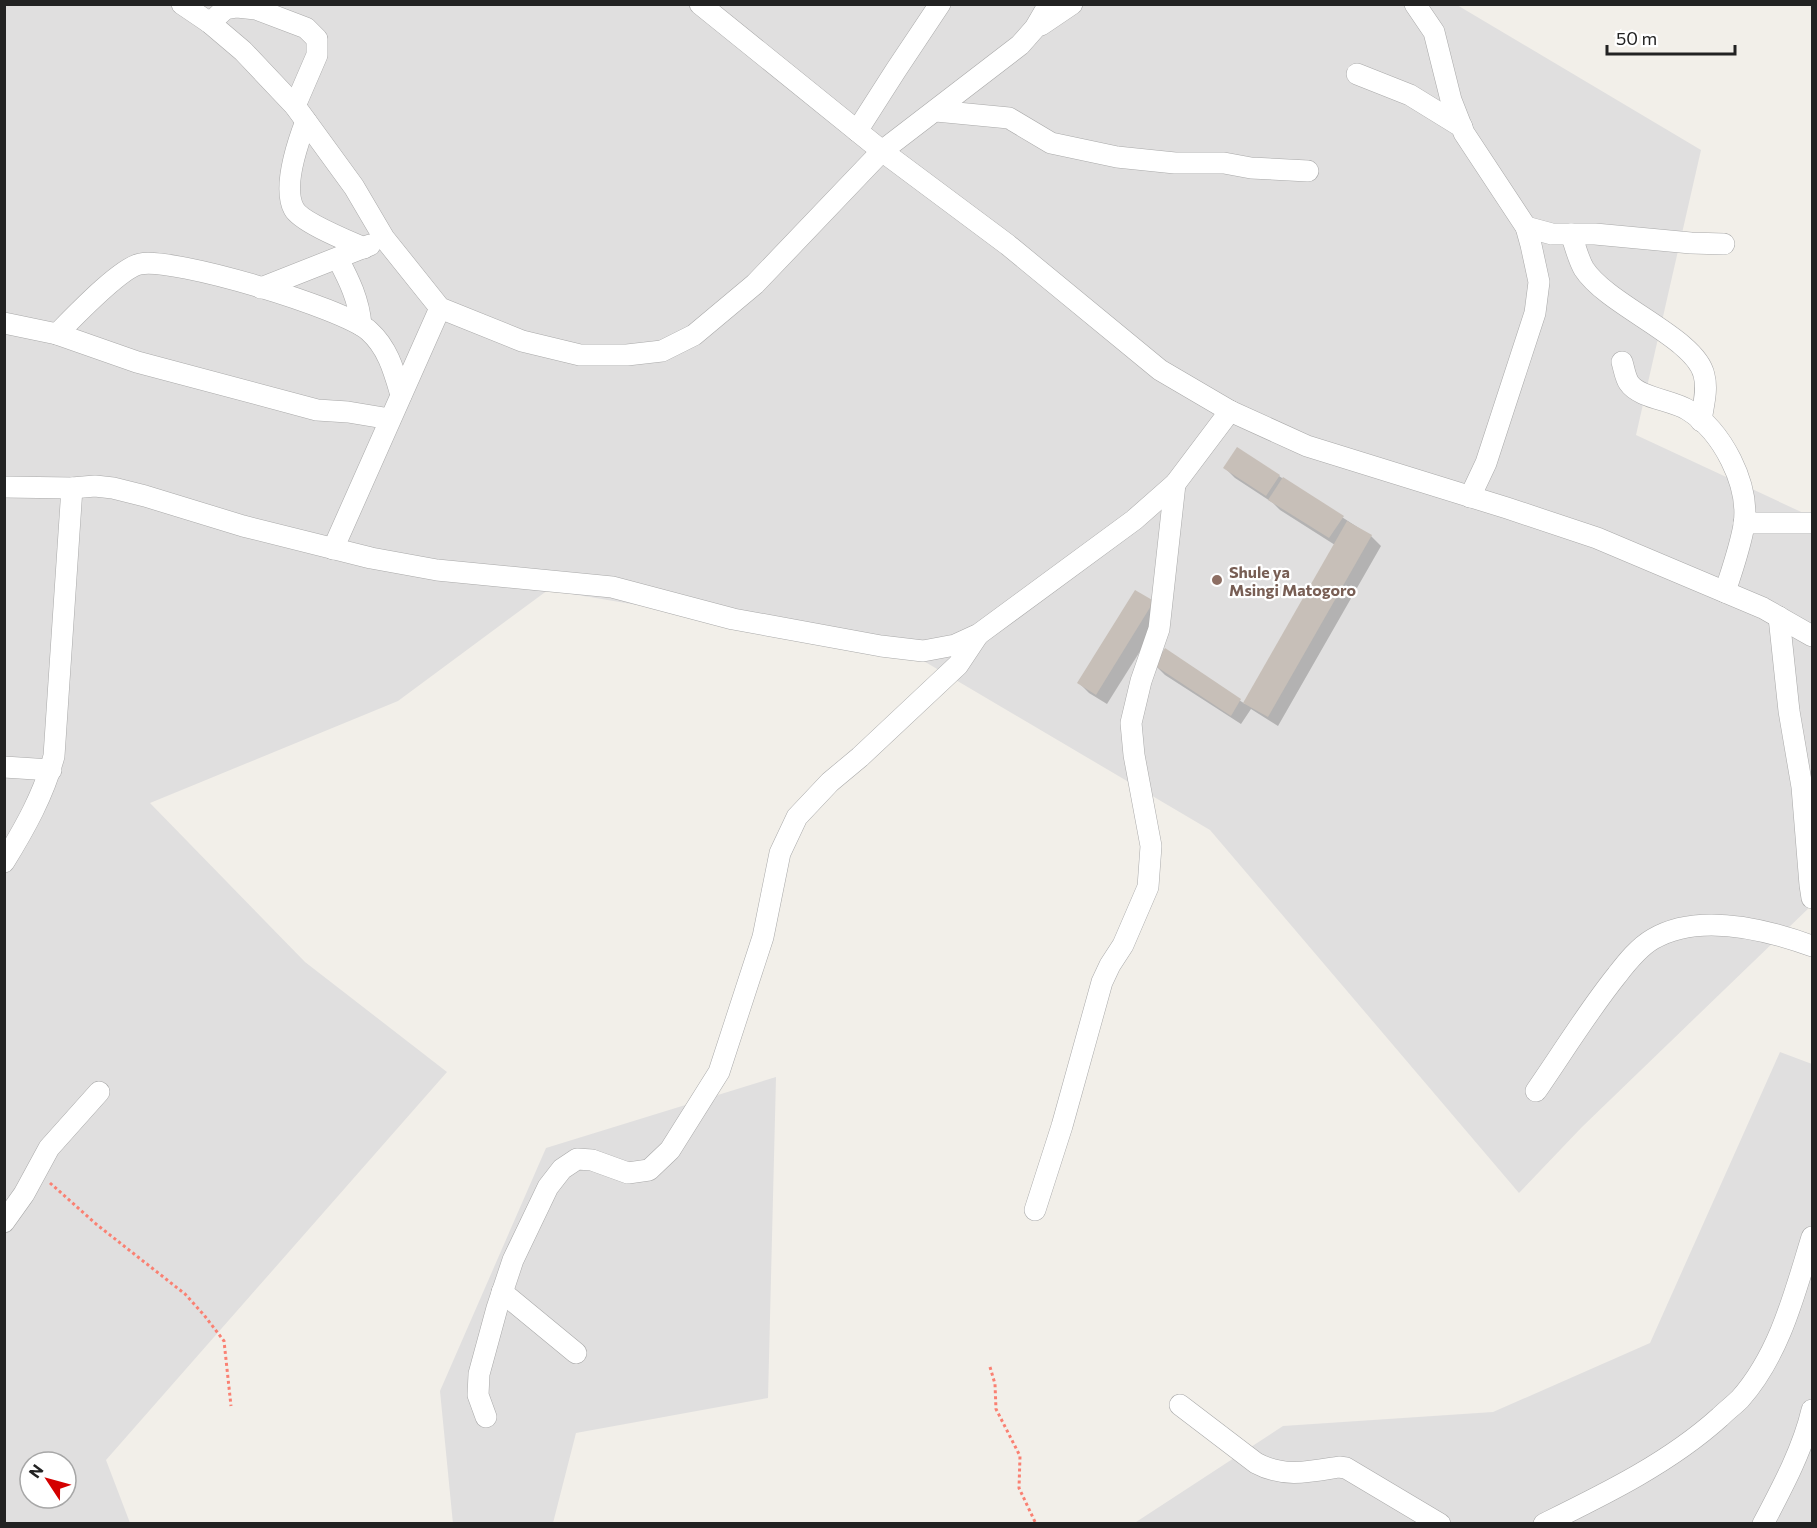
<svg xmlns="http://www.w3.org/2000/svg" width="1817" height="1528" font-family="Commissioner,sans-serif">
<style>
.residential{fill:#e0dfdf;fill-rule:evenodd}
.shadow{fill:#0003}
.building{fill:#c7bfb8}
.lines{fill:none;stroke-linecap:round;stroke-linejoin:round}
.minor-casing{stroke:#a9a9a9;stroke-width:22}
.path{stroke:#fa8072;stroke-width:3;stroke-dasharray:3 3;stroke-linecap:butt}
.minor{stroke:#fff;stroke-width:21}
.education-dot{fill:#8d6e63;stroke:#fff;stroke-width:2}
.labels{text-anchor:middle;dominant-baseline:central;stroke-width:4.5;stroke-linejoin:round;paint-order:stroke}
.education-label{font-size:16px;font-weight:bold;fill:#785e54;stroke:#fff;text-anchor:start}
</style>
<rect width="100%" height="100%" fill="#f2efe9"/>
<g class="residential">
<path d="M5,5H1457L1701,150L1636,435L1812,517V905L1582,1127L1519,1193L1210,830L905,650L548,590L398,701L150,803L305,962L447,1072L106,1460L130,1523L5,1524ZM30,1462H66V1498H30Z"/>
<path d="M1780,1052L1812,1064V1523L1133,1524L1283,1426L1493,1412L1650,1343Z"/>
<path d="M776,1077L768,1398L576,1433L553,1523L453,1524L440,1391L546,1148Z"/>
</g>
<g class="shadow">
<path d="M1225,468L1279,476L1371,536L1381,546L1278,726L1251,709L1241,724L1165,675L1155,665L1165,650L1245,704L1335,545L1280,510L1273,503L1235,478Z"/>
<path d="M1136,592L1164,613L1107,704L1089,693L1079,683Z"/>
</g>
<g class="building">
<path d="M1237,447L1280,475L1266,496L1223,468Z"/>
<path d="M1283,477L1344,516L1329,538L1268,500Z"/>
<path d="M1347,521L1372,535L1268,717L1243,703Z"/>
<path d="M1135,590L1154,601L1096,695L1077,683Z"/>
<path d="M1165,648L1241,699L1231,716L1154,665Z"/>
</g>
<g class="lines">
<g class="minor-casing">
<g id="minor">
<path d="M182,4L210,23L243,51L295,106L354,187L384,238L440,308L522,341L580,355H627L662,351L694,335L755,284L882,151L1020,45L1035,28L1049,4"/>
<path d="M700,4L882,151L1008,245L1160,370L1230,411L1307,446L1507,508L1597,538L1763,608L1812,636"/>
<path d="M1415,4L1434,32L1451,100L1464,133L1526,227L1531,245L1539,282L1535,313L1486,463L1470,497"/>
<path d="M210,23L225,9L237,7L256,9L306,28L317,39V55L295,106"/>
<path d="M1041,25L1072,4"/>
<path d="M1357,74L1410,95L1462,127"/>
<path d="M936,111L1009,118L1051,143L1117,157L1175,163H1224L1251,168L1308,171"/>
<path d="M306,121C298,142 282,187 294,209C301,222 348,241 364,248"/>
<path d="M857,131L896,70L940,4"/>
<path d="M1526,227L1552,234H1595L1691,243L1724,244"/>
<path d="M1571,234C1575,245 1578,259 1584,269C1608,306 1696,338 1704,375C1708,390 1703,406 1701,421"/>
<path d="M338,259C349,280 359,300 361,325"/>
<path d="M261,288L370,245"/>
<path d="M4,323L57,334L137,362L317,410L348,412L390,419"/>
<path d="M57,334C73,318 120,268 140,264C174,257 343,308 369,331C388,348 394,371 401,395"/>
<path d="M1622,362C1624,368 1625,377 1629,383C1639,398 1672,400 1688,410C1722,431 1750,484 1744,525C1740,548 1732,570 1725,592"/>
<path d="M4,487L72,488L95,486L113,488L145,496L243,526L371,558L437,570L612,587L733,619L881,646L923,651L955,645L979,634L1134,520L1175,484L1230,411"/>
<path d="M1744,523H1812"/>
<path d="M333,549L440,308"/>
<path d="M1779,617L1789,711L1802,787L1810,885L1812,898"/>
<path d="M4,767L51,770"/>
<path d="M4,862C25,828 44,794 54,756L72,488"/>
<path d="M1536,1091C1563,1052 1588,1011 1617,975C1627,962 1639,947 1653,939C1699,912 1765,929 1812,946"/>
<path d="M1035,1210L1062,1126L1102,982L1110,965L1123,945L1148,887L1151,846L1134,755L1131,723L1141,681L1159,629L1175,484"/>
<path d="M4,1222L24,1194L49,1148L99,1092"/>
<path d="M502,1292L576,1353"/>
<path d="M1180,1405L1256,1463C1284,1478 1309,1472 1339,1467L1346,1468L1440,1524"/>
<path d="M486,1417L478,1395L479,1374L497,1308L513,1260L548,1187L562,1169L577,1159L592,1160L628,1173L649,1170L670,1150L719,1072L763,937L780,853L797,817L830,782L860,757L958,665L978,635"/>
<path d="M1544,1524C1605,1494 1669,1463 1720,1417C1726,1411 1734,1405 1740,1399C1780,1354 1795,1292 1812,1237"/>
<path d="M1763,1524C1782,1488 1803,1449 1812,1410"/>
</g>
</g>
<g class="path">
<path d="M50,1183L96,1224L185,1294L204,1315L224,1341L231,1406"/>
<path d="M990,1367L995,1384L996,1409L1020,1456L1019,1488L1036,1524"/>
</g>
<use href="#minor" class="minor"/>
</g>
<circle class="education-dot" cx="1217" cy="580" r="6"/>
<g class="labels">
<g class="education-label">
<text x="1229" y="571">Shule ya<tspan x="1229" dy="18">Msingi Matogoro</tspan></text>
</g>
</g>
<rect width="1817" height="1528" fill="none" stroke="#222222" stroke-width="12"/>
<g transform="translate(48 1480) rotate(306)"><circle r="28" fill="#ffffff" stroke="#a7a7a7" stroke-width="1.5"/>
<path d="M0-4.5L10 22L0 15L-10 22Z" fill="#d40000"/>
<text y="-9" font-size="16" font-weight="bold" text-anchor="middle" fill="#222222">N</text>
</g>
<path d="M1607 45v9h128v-9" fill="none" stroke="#222222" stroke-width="3"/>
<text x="1616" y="45" font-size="18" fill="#222222" stroke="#ffffff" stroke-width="4.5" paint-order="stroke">50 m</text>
</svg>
